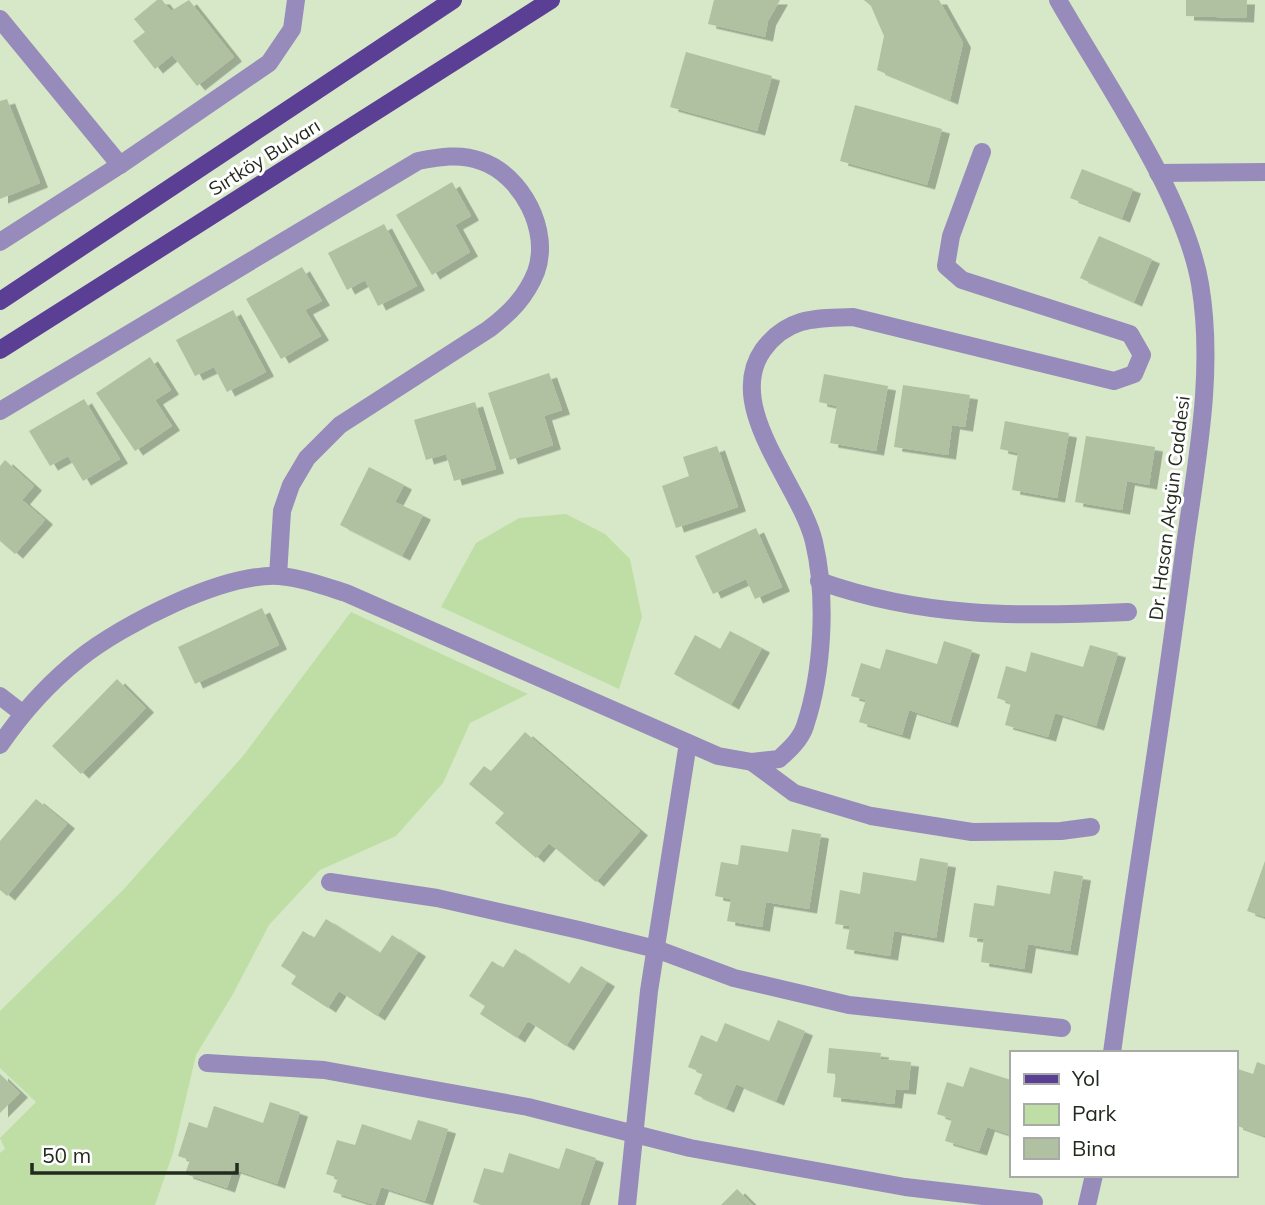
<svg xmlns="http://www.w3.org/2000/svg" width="1265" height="1205" font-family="Mulish,sans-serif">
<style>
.green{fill:#bfdea6}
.building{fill:#afc1a1;filter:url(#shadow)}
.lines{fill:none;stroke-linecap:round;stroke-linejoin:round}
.minor{stroke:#968bba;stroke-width:18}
.major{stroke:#5b3f94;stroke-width:18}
.labels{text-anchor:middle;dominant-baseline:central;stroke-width:6;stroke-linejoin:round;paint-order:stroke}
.street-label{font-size:19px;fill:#232a1e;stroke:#fff}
</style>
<defs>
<filter id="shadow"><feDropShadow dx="8" dy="4.5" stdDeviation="0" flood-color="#0004"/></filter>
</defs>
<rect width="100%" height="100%" fill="#d6e8c7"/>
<g class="green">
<path d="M566,514L605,534L630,559L642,617L619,689L441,607L476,543L519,518Z"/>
<path d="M351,612L528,694L470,723L443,783L396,836L320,870L269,925L233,994L196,1055L173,1153L155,1205H0V1153L5,1149L0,1138L36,1102L0,1068V1011L123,890L243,756Z"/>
</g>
<g class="building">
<path d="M157,0H162L171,11L189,0L234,57L197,86L172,55L155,69L133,41L145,32L134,19Z"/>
<path d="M714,0H780L768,21L765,37L708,24Z"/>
<path d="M864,0H939L963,43L950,100L877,70L884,36L871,6Z"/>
<path d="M1186,0H1247L1246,18L1186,16Z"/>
<path d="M686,52L772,76L757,131L670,107Z"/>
<path d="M7,99L40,183L0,199V101Z"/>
<path d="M855,105L942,129L927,185L840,161Z"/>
<path d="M1082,169L1133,189L1122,218L1070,198Z"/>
<path d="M452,182L471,216L455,225L470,252L432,275L396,215Z"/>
<path d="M384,224L417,286L378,306L365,280L347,290L328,253Z"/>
<path d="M1099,236L1152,259L1134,302L1080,278Z"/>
<path d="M302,267L322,301L305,310L321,336L281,359L246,299Z"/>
<path d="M233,310L266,372L227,392L214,367L195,376L176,340Z"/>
<path d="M150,357L171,390L155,400L172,426L135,451L96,393Z"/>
<path d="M549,373L562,410L544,416L553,445L510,460L488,393Z"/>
<path d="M824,374L888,386L876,451L830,443L837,406L819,402Z"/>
<path d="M903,385L970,395L965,427L952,425L948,455L894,447Z"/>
<path d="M84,399L120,459L83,481L68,456L50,466L29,431Z"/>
<path d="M475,402L496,469L454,481L446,454L426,460L414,420Z"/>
<path d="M1005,421L1069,433L1057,498L1012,490L1018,453L1000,449Z"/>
<path d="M1086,436L1155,447L1149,485L1127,481L1122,510L1075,502Z"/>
<path d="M717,446L738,507L676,528L662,486L689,476L683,457Z"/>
<path d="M5,460L34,486L22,500L45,520L15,554L0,541V466Z"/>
<path d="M369,467L404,485L395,502L423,515L402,556L340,525Z"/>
<path d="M756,528L782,587L755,599L746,579L713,594L695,556Z"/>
<path d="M262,608L279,645L195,684L178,647Z"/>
<path d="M730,631L762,648L731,705L674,674L695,635L720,649Z"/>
<path d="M944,641L972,650L950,723L909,710L902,735L859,722L866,700L851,696L861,663L880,669L886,649L937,664Z"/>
<path d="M1090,645L1118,653L1096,726L1055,713L1048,737L1005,725L1011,703L997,698L1006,666L1026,672L1031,652L1083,667Z"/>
<path d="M117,679L146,708L81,774L52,746Z"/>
<path d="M525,732L640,831L596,882L549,843L536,858L495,823L504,813L469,784L484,766L491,771Z"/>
<path d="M36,799L67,824L7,896L0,890V841Z"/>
<path d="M792,829L821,834L809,909L766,902L762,927L727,921L731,899L715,896L721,862L738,865L741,845L788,852Z"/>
<path d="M920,858L948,863L936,938L894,931L890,956L846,949L850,926L835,924L840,890L860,894L863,872L916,881Z"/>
<path d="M1265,861V917L1247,911Z"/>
<path d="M1054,871L1083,876L1070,951L1028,944L1024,969L981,962L984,939L969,937L974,903L994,906L997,885L1050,894Z"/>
<path d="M326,919L380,953L392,935L418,952L377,1016L339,991L328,1008L291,984L296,976L281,966L303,931L314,938Z"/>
<path d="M515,949L569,984L581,966L607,982L566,1046L528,1021L517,1038L480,1014L485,1006L469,996L492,961L503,968Z"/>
<path d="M778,1020L805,1031L776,1101L736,1084L726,1108L694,1094L703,1073L688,1067L701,1035L717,1042L725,1023L769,1041Z"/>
<path d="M829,1048L881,1053L880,1059L911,1062L908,1090L896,1089L894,1104L833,1097L836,1074L827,1073Z"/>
<path d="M1257,1062L1265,1065V1136L1235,1125V1068L1253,1074Z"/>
<path d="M970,1067L1011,1080V1135L987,1127L979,1151L945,1141L952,1119L937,1114L947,1082L963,1087Z"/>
<path d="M0,1074L20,1093L0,1113Z"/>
<path d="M270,1102L300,1112L277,1184L233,1169L227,1188L185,1174L190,1160L178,1156L189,1122L207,1128L214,1106L263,1123Z"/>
<path d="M418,1120L448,1129L425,1201L381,1187L375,1205L333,1192L338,1178L326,1174L337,1140L355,1145L362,1124L411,1140Z"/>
<path d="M566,1148L596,1158L580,1205H481L473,1202L484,1168L503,1173L509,1153L559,1169Z"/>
<path d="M737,1189L753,1205H721Z"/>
</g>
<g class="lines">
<g class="minor">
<path d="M1058,0C1103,79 1185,196 1200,284C1215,373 1196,464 1184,552C1163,719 1134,886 1112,1053"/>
<path d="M0,19L120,165"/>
<path d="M1158,173L1265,172"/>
<path d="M0,242L120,165L269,63L292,29L296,0"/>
<path d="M0,411L418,161C439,157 460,153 481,161C522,175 551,231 536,272C526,297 510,313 489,329L340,425L307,458L291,485L282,511L278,576"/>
<path d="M819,581C923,618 1019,617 1128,612"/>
<path d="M0,696L22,713"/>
<path d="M0,745C22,713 49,683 79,659C123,624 223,573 279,576C302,578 324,586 346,593L718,756L752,762L779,759C789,750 801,739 805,726C823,672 827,597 814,542C801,486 723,407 763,350C787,317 815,318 853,317L1114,381L1134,374L1142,355L1130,334L962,280L946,266L951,236L982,152"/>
<path d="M752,762L794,793L871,816L972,832L1061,831L1091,827"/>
<path d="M330,882L437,898L579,930L656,949L734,978L849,1005L1062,1028"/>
<path d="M207,1063L324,1070L528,1107L690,1148L905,1187L1034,1202"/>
<path d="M627,1205L649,991L688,743"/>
<path d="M1087,1205L1094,1175"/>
</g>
<g class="major">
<path d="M0,301L453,0"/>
<path d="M0,350L551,0"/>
</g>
</g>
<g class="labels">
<g class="street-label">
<text transform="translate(264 157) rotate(-32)">Sırtköy Bulvarı</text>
<text transform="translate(1169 508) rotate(-83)">Dr. Hasan Akgün Caddesi</text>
</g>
</g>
<rect x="1010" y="1051" width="228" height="126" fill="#ffffff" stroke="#a7aaa5" stroke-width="2"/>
<rect x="1024" y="1074" width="35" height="10" fill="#5b3f94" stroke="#a7aaa5" stroke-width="2"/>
<text x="1072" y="1086" font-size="21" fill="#232a1e">Yol</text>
<rect x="1024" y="1104" width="35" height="21" fill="#bfdea6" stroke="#a7aaa5" stroke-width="2"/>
<text x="1072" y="1121" font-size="21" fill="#232a1e">Park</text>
<rect x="1024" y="1138" width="35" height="21" fill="#afc1a1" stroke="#a7aaa5" stroke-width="2"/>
<text x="1072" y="1156" font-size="21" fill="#232a1e">Bina</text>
<path d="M32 1163v10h205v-10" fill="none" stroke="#232a1e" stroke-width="3.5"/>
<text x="42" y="1163" font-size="21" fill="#232a1e" stroke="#ffffff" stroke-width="5" paint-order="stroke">50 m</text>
</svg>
